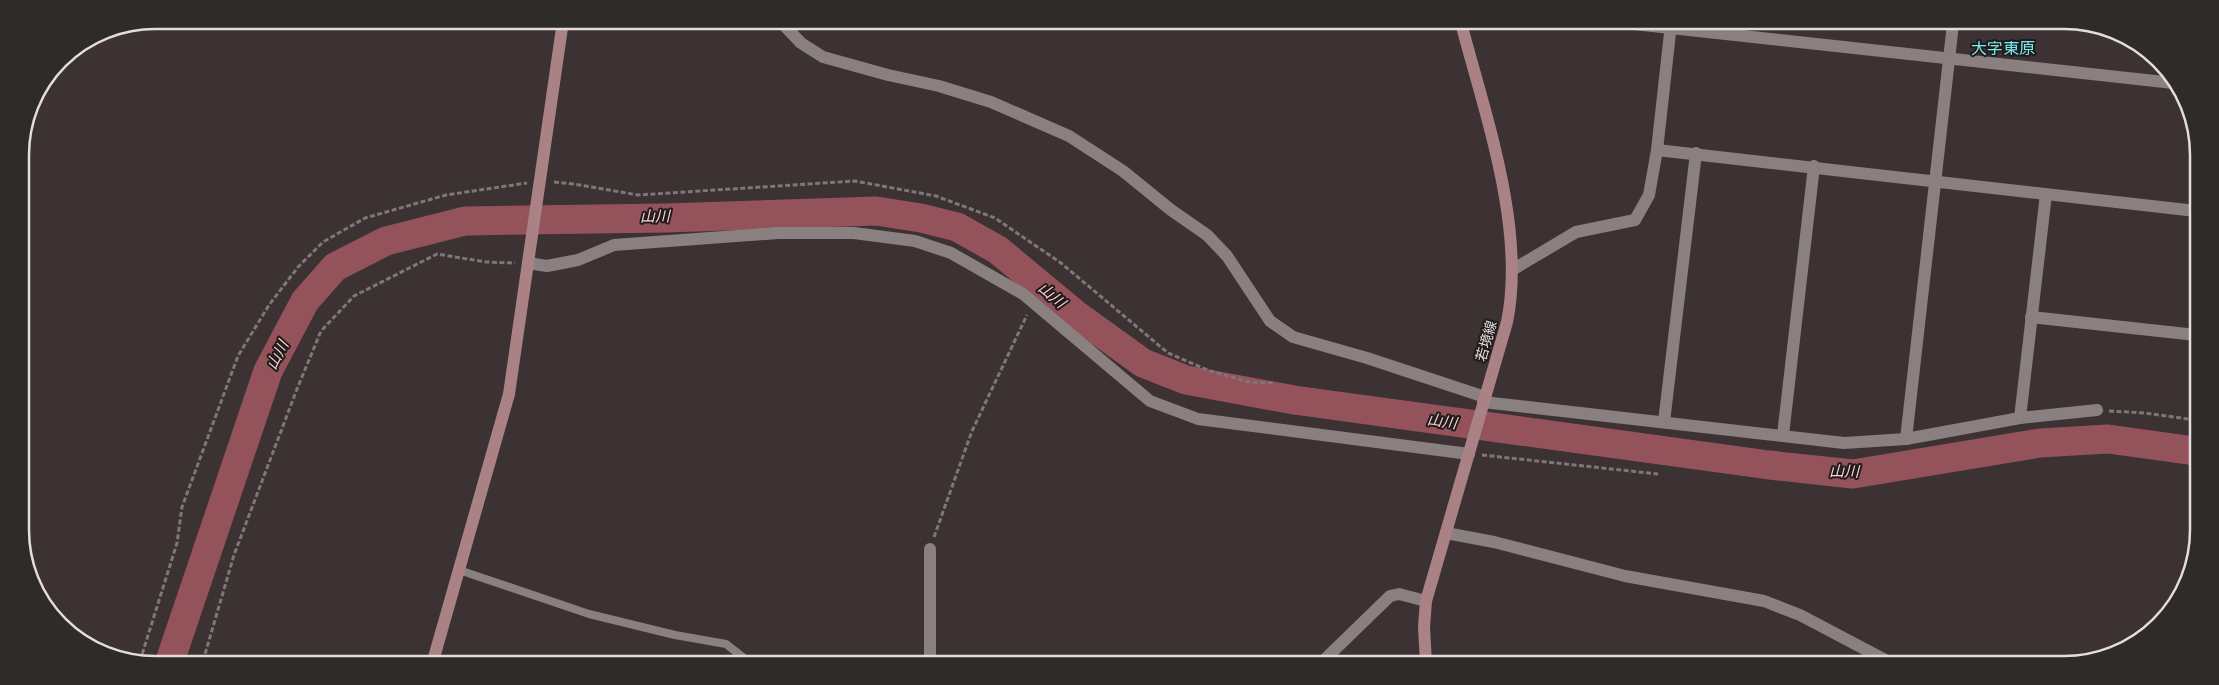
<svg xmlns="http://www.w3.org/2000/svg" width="2219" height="685" font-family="Arial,'Noto Sans JP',sans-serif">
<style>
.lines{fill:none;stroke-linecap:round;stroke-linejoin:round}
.stream{stroke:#ac7c82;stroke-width:5}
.river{stroke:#94535b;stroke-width:29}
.path{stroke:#7e7677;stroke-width:3;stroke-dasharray:5 2.5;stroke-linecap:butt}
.lane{stroke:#8b8080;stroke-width:8}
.street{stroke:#8b8080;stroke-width:12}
.secondary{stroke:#aa8286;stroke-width:12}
.labels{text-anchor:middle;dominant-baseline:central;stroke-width:4;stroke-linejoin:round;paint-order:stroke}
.street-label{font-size:14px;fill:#e4ddde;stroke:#201b1b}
.water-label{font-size:15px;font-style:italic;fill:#fcd2d6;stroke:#201b1b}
.quarter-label{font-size:16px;fill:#7be8ec;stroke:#201b1b}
.rim{fill:none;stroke:#e4ddde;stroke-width:2.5}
</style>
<rect width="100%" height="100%" fill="#3c3233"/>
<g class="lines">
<path class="stream" d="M20,174L23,243L21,248"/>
<path class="river" d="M170,661L268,371L305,301L335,267L386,241L465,221L666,218L876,211L921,218L957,227L998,250L1075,314L1143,363L1186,380L1294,400L1769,465L1853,474L2040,443L2108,439L2195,451"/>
<g class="path">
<path d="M554,182L574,184L638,195L855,181L936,196L995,218L1061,263L1168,353L1210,371L1249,382L1274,383"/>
<path d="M2109,411L2145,413L2195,420"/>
<path d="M1482,455L1658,474"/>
<path d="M934,537L972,431L1027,315"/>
<path d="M140,661L177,543L182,507L238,356L269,305L298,267L323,242L365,218L446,195L527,183"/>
<path d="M203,661L234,555L297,389L321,331L354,296L437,254L486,262L515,263"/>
</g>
<path class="lane" d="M459,570L589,614L675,635L726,644L749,662"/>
<g class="street">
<path d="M780,21L801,43L823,57L888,75L939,86L991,102L1069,136L1123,171L1171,210L1207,235L1227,256L1270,321L1293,337L1367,358L1485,397"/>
<path d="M1625,23L2173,83"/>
<path d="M1657,150L2196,211"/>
<path d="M528,263L547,266L578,260L614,245L778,233H854L915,241L951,253L1023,294L1150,401L1198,419L1469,454"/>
<path d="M1512,270L1576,232L1635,220L1649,195L1657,150L1671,24"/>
<path d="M2031,317L2196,335"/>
<path d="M1483,402L1844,443L1906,439L2020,418L2097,410"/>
<path d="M2020,418L2046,194"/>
<path d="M1664,422L1696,153"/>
<path d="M1783,435L1814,166"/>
<path d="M1906,439L1953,24"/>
<path d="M1446,533L1494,542L1625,576L1764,601L1800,615L1893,664"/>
<path d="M930,662V549"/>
<path d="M1321,663L1390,596L1399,594L1426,601"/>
</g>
<g class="secondary">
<path d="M433,661L509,394L563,21"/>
<path d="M1426,663L1424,627L1426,601L1507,322C1526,229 1485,114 1461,23"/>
</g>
</g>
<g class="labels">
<g class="street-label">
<text transform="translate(1486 341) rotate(-74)">若境線</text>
</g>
<g class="water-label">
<text transform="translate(655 216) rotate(-1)">山川</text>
<text transform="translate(1052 295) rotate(40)">山川</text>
<text transform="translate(277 355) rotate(-63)">山川</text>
<text transform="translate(1442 421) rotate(8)">山川</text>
<text transform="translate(1844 471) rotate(1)">山川</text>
</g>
<g class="quarter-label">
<text x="2003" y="48">大字東原</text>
</g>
</g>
<path d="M0 0H2219V685H0ZM155 29H2064A126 126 0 0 1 2190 155V530A126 126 0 0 1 2064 656H155A126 126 0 0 1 29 530V155A126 126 0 0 1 155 29Z" fill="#302b2b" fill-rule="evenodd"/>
<path class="rim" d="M155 29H2064A126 126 0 0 1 2190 155V530A126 126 0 0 1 2064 656H155A126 126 0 0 1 29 530V155A126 126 0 0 1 155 29Z"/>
</svg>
